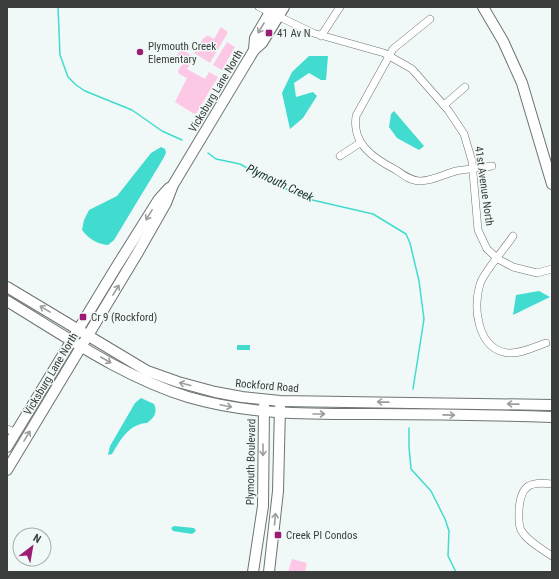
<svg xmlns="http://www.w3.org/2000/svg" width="559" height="579" font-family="'Roboto Condensed',sans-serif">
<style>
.green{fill:#fdc8e5}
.water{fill:#41dbcf}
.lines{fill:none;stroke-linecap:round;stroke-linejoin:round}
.stream{stroke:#41dbcf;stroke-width:1.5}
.street-casing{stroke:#6d7473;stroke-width:8}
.secondary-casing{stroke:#6d7473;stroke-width:12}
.street{stroke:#fff;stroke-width:7}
.secondary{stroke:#fff;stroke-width:10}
.oneway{stroke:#9c9e9e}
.poi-dot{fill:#9b1c72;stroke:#f0f9f7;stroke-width:1.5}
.labels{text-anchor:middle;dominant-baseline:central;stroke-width:3;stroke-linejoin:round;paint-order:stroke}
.poi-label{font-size:11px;fill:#3a3d3c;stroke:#f0f9f7;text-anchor:start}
.street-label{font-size:11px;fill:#3a3d3c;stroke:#f0f9f7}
.water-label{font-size:12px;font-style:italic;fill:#162e2c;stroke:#f0f9f7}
</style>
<rect width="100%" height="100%" fill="#f0f9f7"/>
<g class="green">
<path d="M221,27L228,32L210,63L194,53L204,37L205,38L207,35L214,39Z"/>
<path d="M227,42L235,47L222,70L213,65Z"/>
<path d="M181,49L194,57L187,69L205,79L209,72L218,77L197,112L194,114L175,102L187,78L179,74L178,71L183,63L175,59Z"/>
<path d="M292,559L307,563L305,572H288Z"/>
</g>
<g class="water">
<path d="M309,56H328L326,80H321L309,73L294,83L296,97L313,92L317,96L303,118L290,129L282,93L292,72Z"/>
<path d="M394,111L424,146L419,150L397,138L389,127L391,114Z"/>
<path d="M161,147L165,149L166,153L163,159L114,240L108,245C97,244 89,239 82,230L84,220L89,210L117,196L151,153Z"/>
<path d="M539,291L550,297L513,315L516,295Z"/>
<rect x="237" y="345" width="13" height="5"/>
<path d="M141,398L154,404C158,412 154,418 147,423C129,424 121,439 112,454L108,455L110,446L135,403Z"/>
<path d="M174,526L194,528L196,531L192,534L173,531L171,528Z"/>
</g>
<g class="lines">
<g class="stream">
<path d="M58,7L60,55L68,77L76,85L85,91L132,110L162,131L182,140"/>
<path d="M208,153L216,159L240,164L273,183L308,199L373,214L406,234L410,243L419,281L424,319L413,389"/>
<path d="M409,428V447L411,469L431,491L445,519L449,531L448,556L456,572"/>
</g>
<g class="street-casing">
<g id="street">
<path d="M259,7L313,33L384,53L412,69L448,110L464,134L472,161L478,230L487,249L498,259L513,267L537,273L552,269"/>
<path d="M430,19L393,49L356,116C352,144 373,158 396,170C403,175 411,181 420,181C433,181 444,174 456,171C467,169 480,168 492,166"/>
<path d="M321,36L340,7"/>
<path d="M444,105L465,87"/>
<path d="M340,156L360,143"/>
<path d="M513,236C504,250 485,270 480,284C473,308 477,349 508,353C521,354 534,347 546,343"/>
<path d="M7,429L16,433"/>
<path d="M552,484C530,481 521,485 519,509C519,516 518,524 521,530C527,541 542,549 552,556"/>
</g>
</g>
<g class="secondary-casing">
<g id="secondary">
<path d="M483,7L503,41L522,83L552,184"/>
<path d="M254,50L255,38L273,7"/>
<path d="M7,287L147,371L178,382L215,392L242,397L280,401L552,405"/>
<path d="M7,301C65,336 123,377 188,397C249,415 311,414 374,414C433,414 493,415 552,417"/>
<path d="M7,447L115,269L159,199L169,188"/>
<path d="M7,470L137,254L166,203L173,185L254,50L262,43L284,7"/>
<path d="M253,572L263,506L264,406"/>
<path d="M269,572L278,491L280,407"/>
</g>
</g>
<use href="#street" class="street"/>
<use href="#secondary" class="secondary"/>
</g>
<defs><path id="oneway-shaft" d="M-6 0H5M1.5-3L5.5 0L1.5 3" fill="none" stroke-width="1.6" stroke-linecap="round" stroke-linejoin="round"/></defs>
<g class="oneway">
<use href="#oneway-shaft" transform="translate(261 28) rotate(121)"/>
<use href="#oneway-shaft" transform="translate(149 215) rotate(122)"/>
<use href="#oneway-shaft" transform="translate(116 290) rotate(-58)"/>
<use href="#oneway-shaft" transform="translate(45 309) rotate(-149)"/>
<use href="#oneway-shaft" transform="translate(106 360) rotate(30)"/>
<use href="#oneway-shaft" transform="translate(185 384) rotate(-166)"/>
<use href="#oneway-shaft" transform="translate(383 402) rotate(-179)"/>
<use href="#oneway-shaft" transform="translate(513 404) rotate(-179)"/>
<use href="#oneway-shaft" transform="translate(226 406) rotate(12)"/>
<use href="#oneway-shaft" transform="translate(319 414)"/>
<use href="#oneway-shaft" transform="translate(449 415) rotate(1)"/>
<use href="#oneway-shaft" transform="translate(27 436) rotate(-59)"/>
<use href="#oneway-shaft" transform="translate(263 450) rotate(90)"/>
<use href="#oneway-shaft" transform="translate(275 519) rotate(-85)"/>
</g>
<g class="poi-dot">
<rect x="265" y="29" width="8" height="8" rx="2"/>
<circle cx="140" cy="52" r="4"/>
<rect x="79" y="313" width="8" height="8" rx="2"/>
<rect x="274" y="531" width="8" height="8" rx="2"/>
</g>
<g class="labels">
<g class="poi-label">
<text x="277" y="33">41 Av N</text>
<text x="148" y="46">Plymouth Creek<tspan x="148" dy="13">Elementary</tspan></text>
<text x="91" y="317">Cr 9 (Rockford)</text>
<text x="286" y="535">Creek Pl Condos</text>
</g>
<g class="street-label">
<text transform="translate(216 91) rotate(-59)">Vicksburg Lane North</text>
<text transform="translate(484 186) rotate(82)">41st Avenue North</text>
<text transform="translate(51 374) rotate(-59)">Vicksburg Lane North</text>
<text transform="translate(267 386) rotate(5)">Rockford Road</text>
<text transform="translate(251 462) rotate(-89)">Plymouth Boulevard</text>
</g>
<g class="water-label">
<text transform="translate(280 183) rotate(25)">Plymouth Creek</text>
</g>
</g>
<rect width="559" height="579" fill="none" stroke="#3a3d3c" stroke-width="16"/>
<g transform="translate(32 547) rotate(31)"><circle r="19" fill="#f0f9f7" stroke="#a7aeac"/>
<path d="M0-3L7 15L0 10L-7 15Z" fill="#9b1c72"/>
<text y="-6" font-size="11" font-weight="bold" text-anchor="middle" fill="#3a3d3c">N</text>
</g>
</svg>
